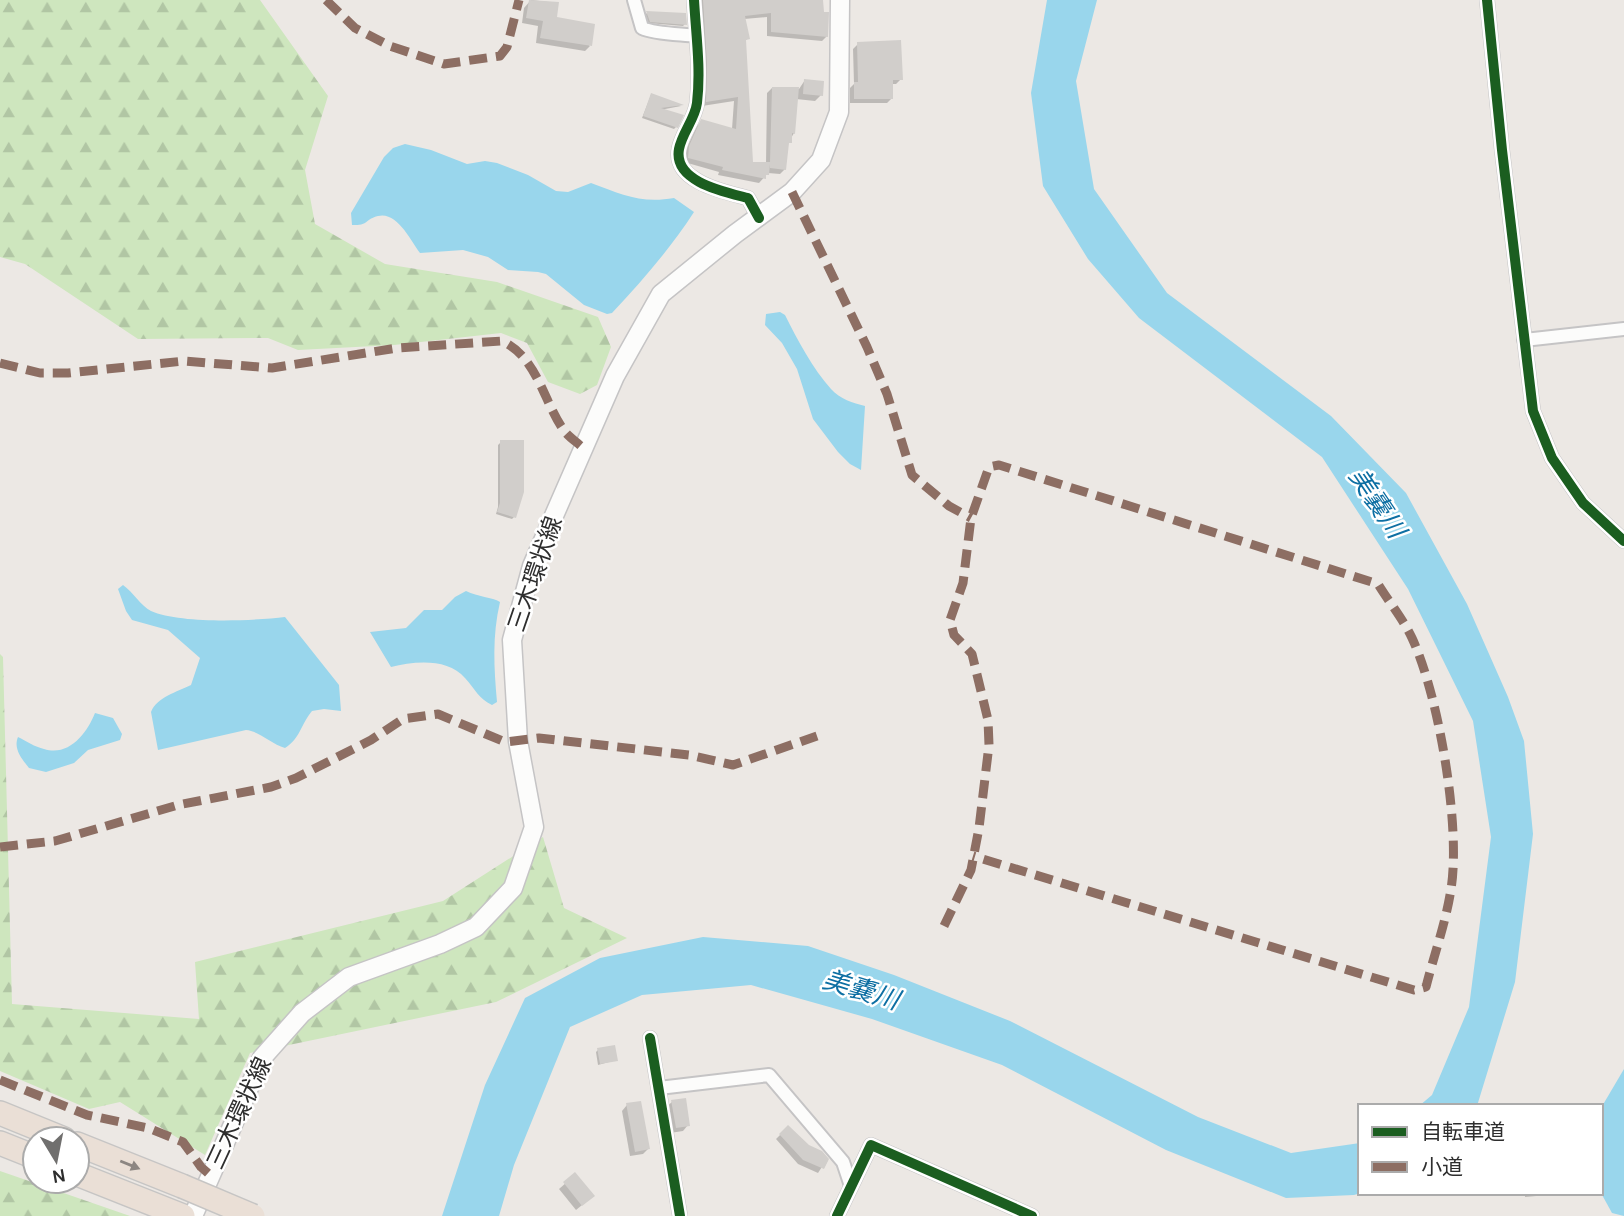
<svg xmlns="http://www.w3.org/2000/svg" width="1624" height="1216" font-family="Karla,'Noto Sans JP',sans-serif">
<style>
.forest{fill:url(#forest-firs)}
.water{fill:#99d6ec}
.shadow{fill:#0003}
.building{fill:#d1cecb}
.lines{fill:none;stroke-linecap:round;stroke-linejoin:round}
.street-casing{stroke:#c5c4c5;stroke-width:16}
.secondary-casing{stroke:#c5c4c5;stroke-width:21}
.highway-casing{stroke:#c6c5c4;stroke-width:26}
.street{stroke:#fcfcfb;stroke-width:12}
.secondary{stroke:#fcfcfb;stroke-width:18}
.highway{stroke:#eadfd6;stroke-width:23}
.highway-bridge-casing{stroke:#c6c5c4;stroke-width:26;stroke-linecap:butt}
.highway-bridge{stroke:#eadfd6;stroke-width:23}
.quiet{stroke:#8d6e63;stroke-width:9;stroke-dasharray:18 9;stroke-linecap:butt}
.cycleway-casing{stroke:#fff;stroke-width:15}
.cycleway{stroke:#1b5e20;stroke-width:10}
.oneway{fill:#8c8682}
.labels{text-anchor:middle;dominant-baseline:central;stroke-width:5;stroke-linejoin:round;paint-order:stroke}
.street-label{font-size:24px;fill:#2e2e2e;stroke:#fff}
.water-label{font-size:26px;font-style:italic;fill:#0d6fa3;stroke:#fff}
</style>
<defs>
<pattern id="forest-firs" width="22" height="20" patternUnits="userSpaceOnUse" patternTransform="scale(1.75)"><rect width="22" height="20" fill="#cee6be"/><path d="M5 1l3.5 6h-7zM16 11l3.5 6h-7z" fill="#b1c6a4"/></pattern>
</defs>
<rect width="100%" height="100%" fill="#ece8e4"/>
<g class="forest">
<path d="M0,0H260L328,96L305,170L315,224L385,264L497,282L598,317L611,347L597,385L580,394L548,382L527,343L501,333L394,345L298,350L268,338L138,339L25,264L0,257Z"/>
<path d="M0,654L3,657L12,1004L199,1019L195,962L443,901L543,837L564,908L627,938L496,1002L250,1053L205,1155L120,1102L89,1109L0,1071Z"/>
<path d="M0,1171L130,1216H0Z"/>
</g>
<g class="water">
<path d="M1047,0H1097L1076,81L1094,189L1167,293L1331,416L1406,493L1467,604L1508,697L1524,741L1533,834L1515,982L1477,1106H1419L1432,1095L1469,1007L1491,837L1473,721L1408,589L1322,457L1139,318L1088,259L1043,186L1031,93Z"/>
<path d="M405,144L431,150L467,164L485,161L497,163L528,175L556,191L568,192L591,183C621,194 641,204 674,198L694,212C670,249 642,281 612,313L607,314L584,305L546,274L538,272L508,270L488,257L463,250L420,253C411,241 397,211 378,216C365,219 369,226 352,225L351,213L384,157L393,148Z"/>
<path d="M780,312L785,315C797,339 813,369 831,389C840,399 853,403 865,406L861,470L850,464L838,452L813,419L797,369L782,343L765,325L766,314Z"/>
<path d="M123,585C133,592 141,606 151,611C180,624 253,621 285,617L339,685L341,711L324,709L312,711C301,724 300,739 285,748C271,744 259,731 246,730L158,750L151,712C157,697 177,692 191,685L200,658L168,630L132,620L126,611L118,589Z"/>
<path d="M466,591C478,597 492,597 500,602C492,636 494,668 497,702L492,705C479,699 475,689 465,678C448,658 415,661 391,667L370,632L406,628L424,610H442L455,597Z"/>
<path d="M95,713L113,718L122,734L120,740L88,750L74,763L46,772L29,768C22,759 13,749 18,737C26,741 35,747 44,749C69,757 87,733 95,713Z"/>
<path d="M703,937L808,946L894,975L1010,1021L1198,1117L1291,1153L1360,1143L1361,1193L1354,1195L1286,1198L1166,1150L1002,1065L872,1019L751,985L642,995L570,1027L514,1165L499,1216H442L485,1085L525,998L600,958Z"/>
<path d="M1624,1069V1216L1612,1213L1601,1193V1108Z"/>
</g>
<g class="shadow">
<path d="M531,0L557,3L555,18L590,46L585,51L536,43L538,26L522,23L524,8Z"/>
<path d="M695,0H821L827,36L822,41L767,36V17L744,19L748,38L744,42L752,164L766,163L767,93L772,88L799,89L805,80L821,95L815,101L796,99L794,133L787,145L785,169L780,174L768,173L759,183L718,175L719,172L684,162L685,152L697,126L702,121L732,129L734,101L702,106Z"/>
<path d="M647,13L685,24L683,26L648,23L645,15Z"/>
<path d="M858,44L901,79L896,84H891L892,98L887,103H850V88L854,84L853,49Z"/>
<path d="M651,95L681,106L660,110L676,127L674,129L642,118Z"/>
<path d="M501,442L514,517L512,519L496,514L498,507V445Z"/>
<path d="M598,1050L616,1060L598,1065L596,1052Z"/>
<path d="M672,1102L688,1125L683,1131L670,1133L666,1107Z"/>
<path d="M627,1105L649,1148L643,1154L630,1156L622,1111Z"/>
<path d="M788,1127L808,1146L827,1159L818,1173L798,1164L776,1139Z"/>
<path d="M575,1175L587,1201L576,1210L559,1189Z"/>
<path d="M1525,1193H1570L1525,1197Z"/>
</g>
<g class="building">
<path d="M529,0L559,2L557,17L595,24L592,46L540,38L543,21L526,18Z"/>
<path d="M703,0H823L824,12H829L828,37L771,32V13L745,16L750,39L746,40L753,162H770L772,87H799L795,134L792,133V143H789L786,170L770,168V164L769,175H766V179L722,170L723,167L688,158L689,146L701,119L736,129L738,97L706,102L707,64Z"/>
<path d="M646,11L686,13L687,25L650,22Z"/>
<path d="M901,40L903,80H893V99H854V82H858L857,42Z"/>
<path d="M804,79L824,81L823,96L803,94Z"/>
<path d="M651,93L684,105L661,108L684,115L678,128L643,116Z"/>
<path d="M500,440H524V492L516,518L497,512L500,503Z"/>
<path d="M615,1045L618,1061L600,1064L597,1048Z"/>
<path d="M686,1098L690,1126L676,1128L671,1100Z"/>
<path d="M641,1101L650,1149L635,1152L626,1103Z"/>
<path d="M788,1125L809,1145L822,1151L829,1159L824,1169L803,1160L779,1134Z"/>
<path d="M575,1172L595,1196L582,1206L563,1182Z"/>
</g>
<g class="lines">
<g class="street-casing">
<g id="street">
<path d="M634,0L642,28C655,34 681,34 696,36"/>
<path d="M694,0C696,34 701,69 697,103C695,119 682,133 679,149C673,182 725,192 748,198L759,218"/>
<path d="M1487,0L1502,150L1533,411L1552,458L1583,503L1624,541"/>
<path d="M1524,340L1624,329"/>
<path d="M650,1038L680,1216"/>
<path d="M659,1088L769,1075L843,1162L851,1186"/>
<path d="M837,1216L871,1145L1032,1216"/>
</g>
</g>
<g class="secondary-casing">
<path id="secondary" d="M193,1216L262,1058L302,1013L349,977L440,944L476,927L513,888L534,827L518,741L512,640L532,566L615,376L661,294L735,234L792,192L821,160L839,112L840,0"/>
</g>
<g class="highway-casing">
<g id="highway">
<path d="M0,1113L64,1139"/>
<path d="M0,1143L35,1157"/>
<path d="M77,1144L182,1186"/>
<path d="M77,1174L183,1216"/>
</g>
</g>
<use href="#street" class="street"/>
<use href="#secondary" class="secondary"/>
<use href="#highway" class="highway"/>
<g class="highway-bridge-casing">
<path id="highway-bridge" d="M182,1186L253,1216"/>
</g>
<use href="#highway-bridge" class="highway-bridge"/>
<g class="quiet">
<path d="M326,0L355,28L390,46L444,64L500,56L507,47L519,0"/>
<path d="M792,192L867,347L887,394L912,475L949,506L971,518"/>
<path d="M0,363L40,373H68L184,361L272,368L397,348L502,341C537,357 543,400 563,429C568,437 577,442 583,448"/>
<path d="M0,847L55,841L178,805L271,787L296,778L371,740L403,719L438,714L505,742L539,738L689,755L733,765L817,736"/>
<path d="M944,926L971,870L979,828L989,745L988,720L972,654L954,635L950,620L963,583L971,518L989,467L999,465L1378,584C1389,602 1403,619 1412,638C1439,696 1461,827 1451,889C1446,922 1434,955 1426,987L1414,990L973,856"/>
<path d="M0,1080L87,1115L148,1128L183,1142L201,1167L210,1175"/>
</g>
<g class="cycleway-casing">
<g id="cycleway">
<path d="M694,0C696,34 701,69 697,103C695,119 682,133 679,149C673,182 725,192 748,198L759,218"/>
<path d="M1487,0L1502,150L1533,411L1552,458L1583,503L1624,541"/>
<path d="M650,1038L680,1216"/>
<path d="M837,1216L871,1145L1032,1216"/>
</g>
</g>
<use href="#cycleway" class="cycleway"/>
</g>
<defs><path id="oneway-solid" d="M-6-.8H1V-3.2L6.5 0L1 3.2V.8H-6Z" transform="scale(1.75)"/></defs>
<use class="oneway" href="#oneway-solid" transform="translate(130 1165) rotate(22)"/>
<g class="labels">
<g class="street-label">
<text transform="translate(535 574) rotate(-71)">三木環状線</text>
<text transform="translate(239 1113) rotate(-65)">三木環状線</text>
</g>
<g class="water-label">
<text transform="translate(1377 503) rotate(56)">美嚢川</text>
<text transform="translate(861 990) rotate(17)">美嚢川</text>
</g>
</g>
<rect x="1358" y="1104" width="245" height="91" fill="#ffffff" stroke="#ababab" stroke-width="2"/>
<rect x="1372" y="1127" width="35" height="10" fill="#1b5e20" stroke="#ababab" stroke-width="2"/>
<text x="1421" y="1139" font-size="21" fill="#2e2e2e">自転車道</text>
<rect x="1372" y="1162" width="35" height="10" fill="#8d6e63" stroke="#ababab" stroke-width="2"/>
<text x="1421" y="1174" font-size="21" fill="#2e2e2e">小道</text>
<g transform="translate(56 1160) rotate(170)"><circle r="33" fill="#ffffff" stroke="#ababab" stroke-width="2"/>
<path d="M0-5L12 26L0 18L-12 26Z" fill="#706f6e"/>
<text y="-10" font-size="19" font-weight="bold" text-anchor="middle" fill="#2e2e2e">N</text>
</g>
</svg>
